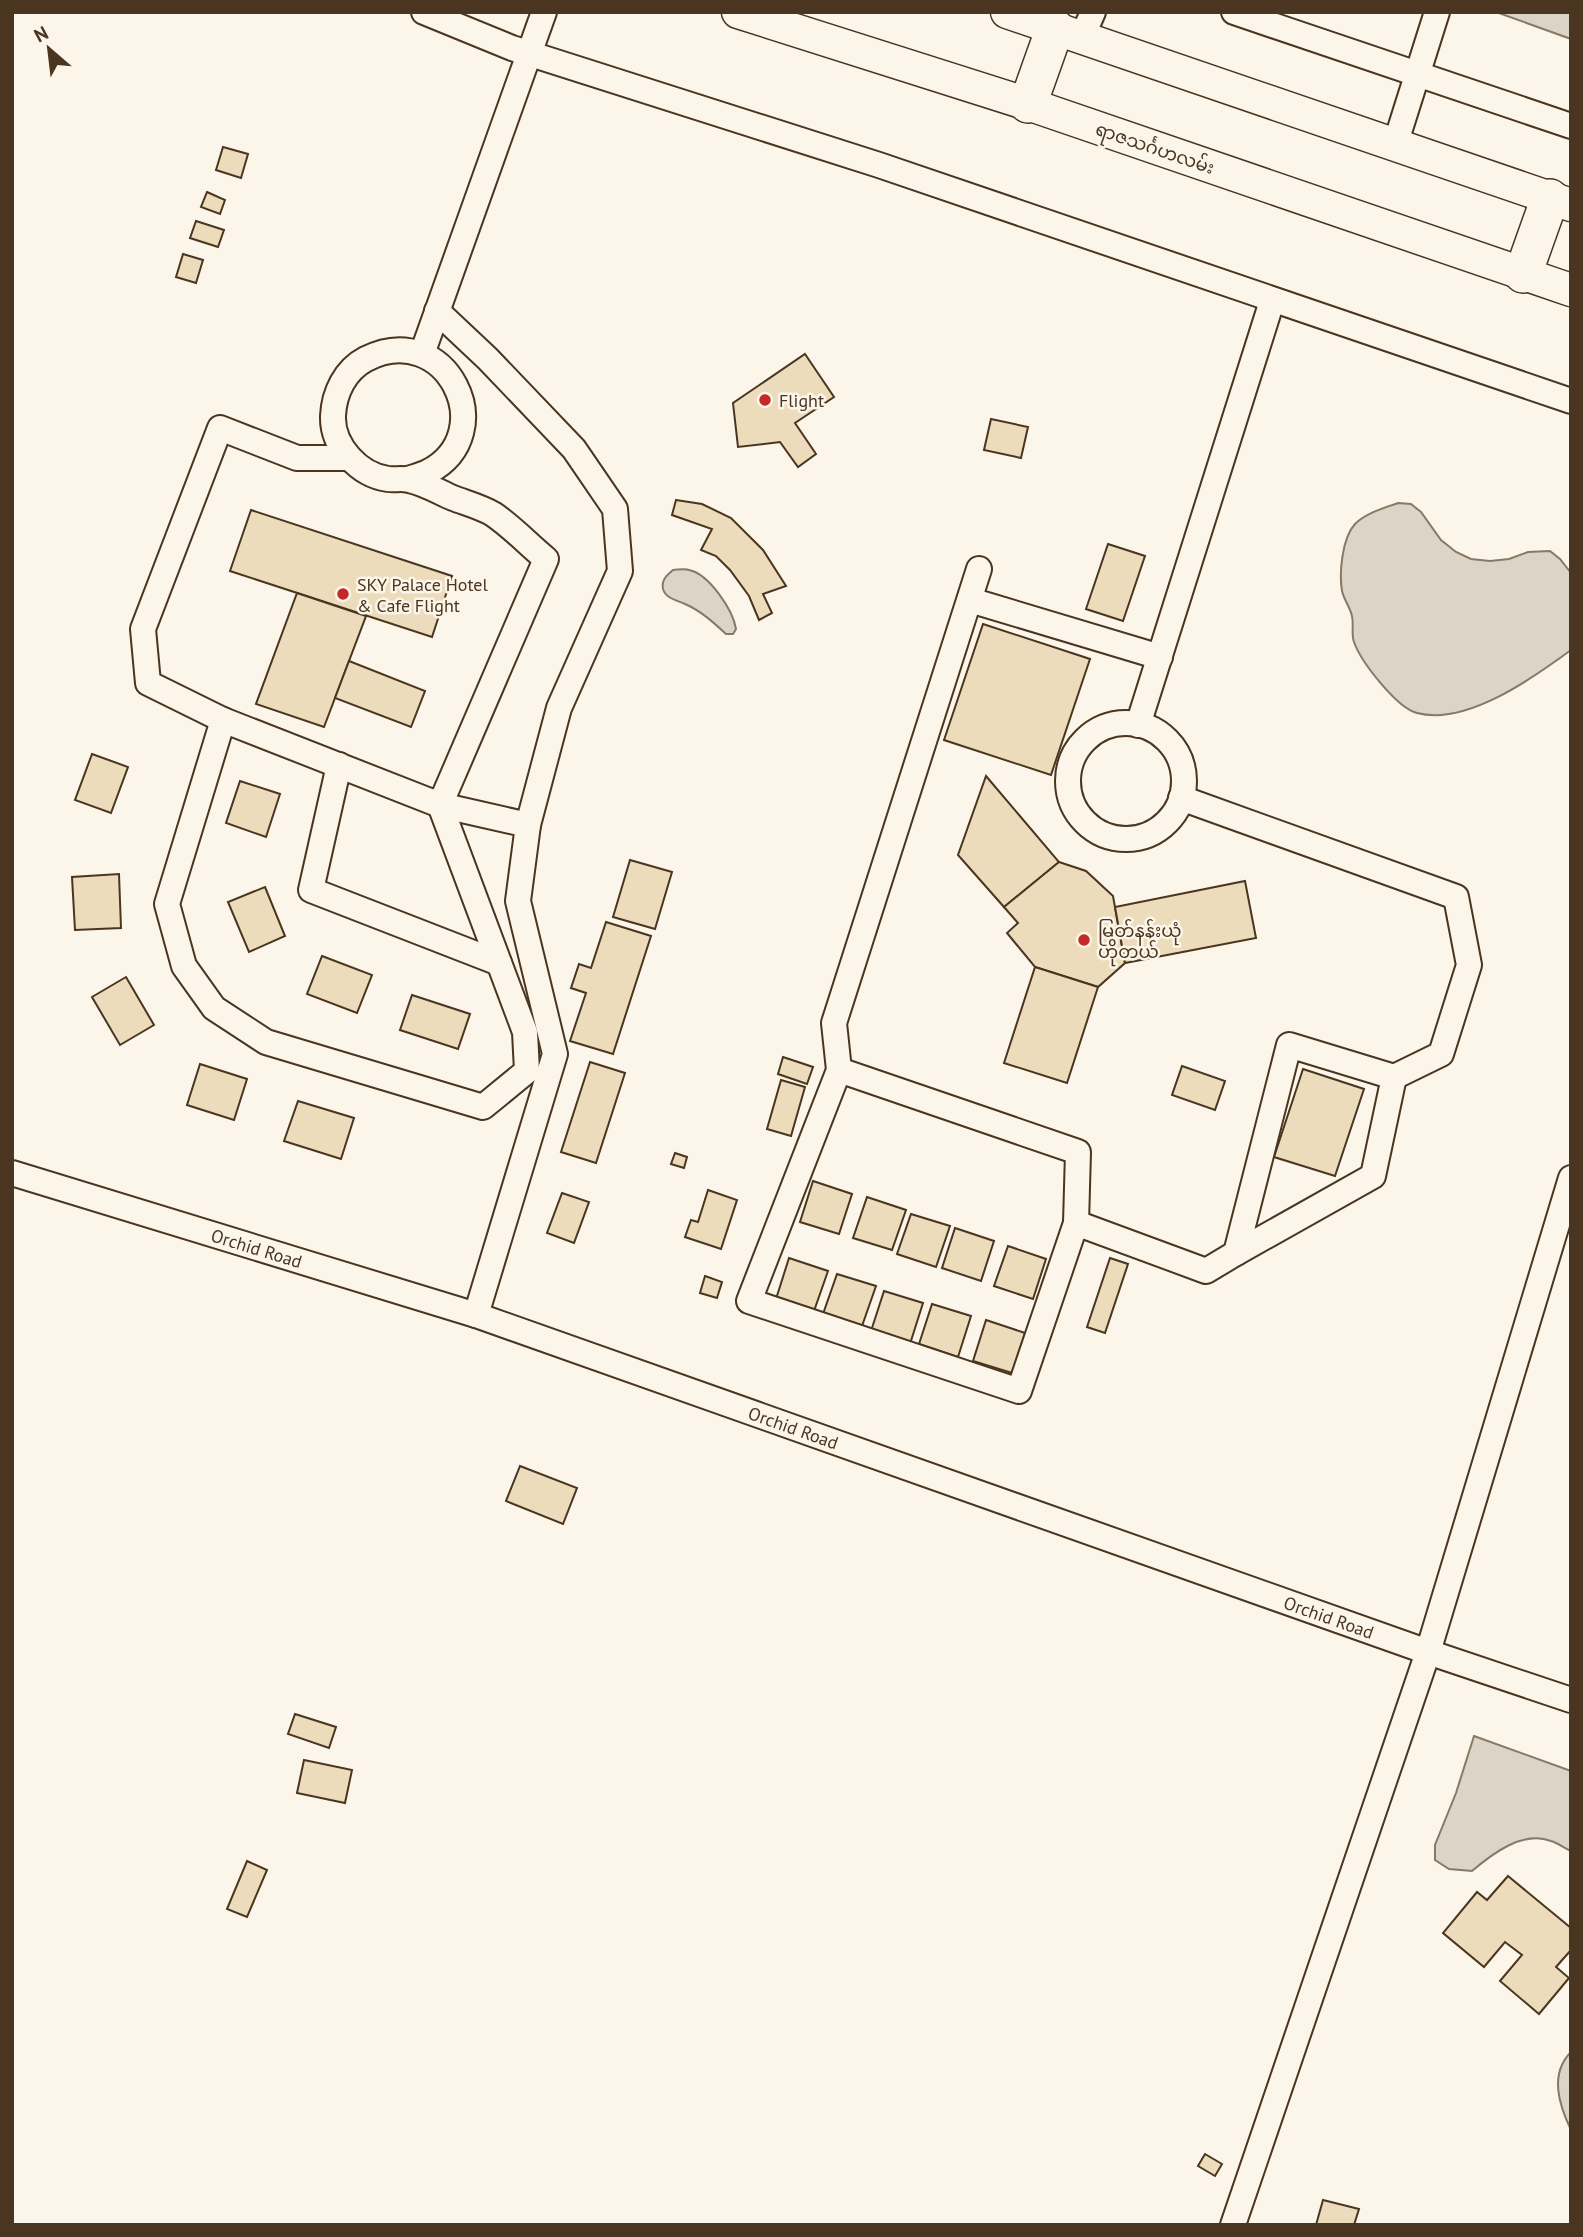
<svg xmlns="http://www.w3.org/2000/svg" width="1583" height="2237" font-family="'PT Sans','Noto Sans Myanmar',sans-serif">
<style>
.water{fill:#dcd4c6;stroke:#887966;stroke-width:2}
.building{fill:#ecdcbc;stroke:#4a3520;stroke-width:2}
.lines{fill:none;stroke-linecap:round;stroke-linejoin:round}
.minor-casing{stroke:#4a3520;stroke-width:28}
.major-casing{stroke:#4a3520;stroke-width:35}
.highway-casing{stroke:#4a3520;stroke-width:40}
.minor{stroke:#fbf6e9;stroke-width:24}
.major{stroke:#fbf6e9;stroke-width:32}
.highway{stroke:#fbf6e9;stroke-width:37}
.poi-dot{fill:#c62828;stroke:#fbf6e9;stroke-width:2.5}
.labels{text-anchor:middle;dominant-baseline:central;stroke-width:5;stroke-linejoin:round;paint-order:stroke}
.street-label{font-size:18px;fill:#4a3520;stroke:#fbf6e9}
.poi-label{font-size:18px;fill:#4a3520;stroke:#fbf6e9;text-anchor:start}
</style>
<rect width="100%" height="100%" fill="#fbf6e9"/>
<g class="water">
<path d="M1496,12H1571V39Z"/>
<path d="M1398,503L1411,504L1421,512L1441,540L1456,552L1471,559L1490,561L1509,559L1528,552L1550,551L1560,559L1571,573V650C1533,678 1466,726 1417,713C1397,708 1361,662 1354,642C1351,634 1354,624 1352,616C1350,607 1344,600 1342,591C1339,573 1342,538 1355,524C1366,513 1384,508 1398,503Z"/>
<path d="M673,570C677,570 685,568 689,570C709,574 733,610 736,629L733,634H726C713,622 701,611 685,604C677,600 666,599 663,589C661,580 667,575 673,570Z"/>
<path d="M1474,1736L1571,1771V1851C1564,1848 1558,1843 1551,1841C1523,1830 1492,1854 1472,1871L1449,1869L1435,1860V1845L1456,1793Z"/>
<path d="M1571,2052V2130C1559,2105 1549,2074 1571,2052Z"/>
</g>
<g class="building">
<path d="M223,147L248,154L241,178L216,170Z"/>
<path d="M207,192L225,200L220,214L201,207Z"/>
<path d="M196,221L224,230L218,247L190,238Z"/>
<path d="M183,254L203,260L196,283L176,277Z"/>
<path d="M805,354L834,397L795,423L816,454L798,467L780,442L738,447L733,403Z"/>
<path d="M991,419L1028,427L1021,458L984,450Z"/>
<path d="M676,500L702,504L731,518L763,550L786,586L763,594L772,613L759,620L749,596L730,570L716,556L701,550L712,529L672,515Z"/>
<path d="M251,510L452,576L432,637L230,571Z"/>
<path d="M1108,544L1145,556L1123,621L1086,609Z"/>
<path d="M297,593L366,616L324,727L256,704Z"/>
<path d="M983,624L1090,659L1051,775L944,740Z"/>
<path d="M349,661L425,691L411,727L335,698Z"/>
<path d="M92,754L128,767L111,813L75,800Z"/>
<path d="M986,776L1059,862L1004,907L958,855Z"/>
<path d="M240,781L280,794L266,837L226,823Z"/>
<path d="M630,860L672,872L655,929L613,917Z"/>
<path d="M1059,862L1086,871L1113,896L1125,963L1098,987L1035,967L1007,933L1018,923L1004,907Z"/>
<path d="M119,874L121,928L75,930L72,877Z"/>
<path d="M1245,881L1256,938L1125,963L1115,907Z"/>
<path d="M265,887L285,936L249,952L228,902Z"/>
<path d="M606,922L651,936L613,1054L570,1041L586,993L571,988L579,964L591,968Z"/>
<path d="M322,956L372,975L357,1013L307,994Z"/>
<path d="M1035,967L1098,987L1067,1083L1004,1063Z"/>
<path d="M126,977L154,1025L120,1045L92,997Z"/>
<path d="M412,995L470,1014L458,1049L400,1030Z"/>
<path d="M783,1057L813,1067L807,1084L778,1074Z"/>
<path d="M590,1062L625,1073L596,1163L561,1152Z"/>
<path d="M200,1064L247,1079L234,1120L187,1105Z"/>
<path d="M1182,1066L1225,1081L1215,1110L1172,1095Z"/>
<path d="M1303,1069L1364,1089L1335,1176L1274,1157Z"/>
<path d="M781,1080L805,1087L791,1136L767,1129Z"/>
<path d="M298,1101L354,1118L341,1159L284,1141Z"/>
<path d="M675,1153L687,1157L684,1168L671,1164Z"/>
<path d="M813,1181L852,1194L839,1234L800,1222Z"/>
<path d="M708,1190L737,1200L721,1249L685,1237L691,1220L698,1222Z"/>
<path d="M562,1193L589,1202L574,1243L547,1233Z"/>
<path d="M867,1197L906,1210L892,1250L853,1238Z"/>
<path d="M911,1214L950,1226L936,1267L897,1254Z"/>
<path d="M955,1228L994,1241L981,1281L942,1268Z"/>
<path d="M1008,1246L1046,1259L1033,1299L994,1286Z"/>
<path d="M789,1258L828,1271L814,1311L776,1299Z"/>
<path d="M1110,1258L1128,1264L1105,1333L1087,1327Z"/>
<path d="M837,1274L876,1286L862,1326L823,1314Z"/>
<path d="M705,1276L722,1282L717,1298L700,1293Z"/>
<path d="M884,1291L923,1303L910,1344L871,1331Z"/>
<path d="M932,1304L971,1316L958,1357L919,1344Z"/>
<path d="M986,1320L1025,1333L1012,1373L973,1361Z"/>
<path d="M520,1466L577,1488L563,1524L506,1501Z"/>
<path d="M295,1714L336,1727L329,1748L288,1734Z"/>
<path d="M304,1760L352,1770L345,1803L297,1793Z"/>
<path d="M247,1861L267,1870L247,1917L227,1909Z"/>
<path d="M1508,1876L1571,1928V1950L1556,1967L1569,1978L1539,2014L1500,1981L1522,1955L1505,1942L1484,1967L1443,1933L1477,1892L1487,1900Z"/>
<path d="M1205,2154L1222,2164L1215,2176L1198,2166Z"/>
<path d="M1323,2200L1359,2209L1354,2225H1316Z"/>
</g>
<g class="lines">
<g class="minor-casing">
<g id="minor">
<path d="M424,12L512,48L879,165L1571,401"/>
<path d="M1234,12L1571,126"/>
<path d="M1082,37L1093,12"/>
<path d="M1395,145L1437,12"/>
<path d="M437,311L488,359L574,449L615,509L620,571L559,708L528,825"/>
<path d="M422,354L544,12"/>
<path d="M350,458H297L220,428L143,629L148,683L223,720L440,805L546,559C529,545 511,526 493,514C481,507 466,503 453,498C439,492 424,483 409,480C402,478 395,480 388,479C359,475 332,446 333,416C334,393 345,370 366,359C446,318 503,433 428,472C422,475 414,477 408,479"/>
<path d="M979,569L834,1023L839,1070L749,1301L1019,1391L1076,1223L1206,1271L1236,1253L1289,1045L1394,1077L1441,1054L1469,965L1456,897L1181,798"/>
<path d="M970,600L1160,657"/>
<path d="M223,720L167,904L184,966L214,1008L266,1042L483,1107L527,1071L525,1032L440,805"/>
<circle cx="1126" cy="781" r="58"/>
<path d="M1138,725L1272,301"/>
<path d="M339,765L311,890L499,963"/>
<path d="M440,805L528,825L518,901L555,1054L476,1315"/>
<path d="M839,1070L1078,1152L1076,1223"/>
<path id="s1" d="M12,1173L476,1315L1428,1652L1571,1700"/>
<path d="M1236,1253L1373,1176L1394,1077"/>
<path d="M1233,2225L1428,1652L1571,1178"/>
</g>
</g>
<g class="major-casing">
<g id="major">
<path d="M738,12L1028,104L1571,290"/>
<path d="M1007,12L1571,205"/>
</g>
</g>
<g class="highway-casing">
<g id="highway">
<path d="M1028,104L1055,28"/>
<path d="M1523,274L1550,198"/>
</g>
</g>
<use href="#minor" class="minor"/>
<use href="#major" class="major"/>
<use href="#highway" class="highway"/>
</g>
<g class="poi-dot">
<circle cx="765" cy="400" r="7"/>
<circle cx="343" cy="594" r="7"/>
<circle cx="1084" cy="940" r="7"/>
</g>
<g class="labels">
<g class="street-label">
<text transform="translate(1155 148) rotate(19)">ရာဇသင်္ဂဟလမ်း</text>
<text stroke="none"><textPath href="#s1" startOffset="256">Orchid Road</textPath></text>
<text stroke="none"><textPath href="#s1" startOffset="822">Orchid Road</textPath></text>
<text stroke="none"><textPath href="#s1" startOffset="1390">Orchid Road</textPath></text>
</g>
<g class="poi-label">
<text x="779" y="400">Flight</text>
<text x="357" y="584">SKY Palace Hotel<tspan x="357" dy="21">&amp; Cafe Flight</tspan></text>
<text x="1098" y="930">မြတ်နန်းယုံ<tspan x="1098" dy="21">ဟိုတယ်</tspan></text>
</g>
</g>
<rect width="1583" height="2237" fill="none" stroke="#4a3520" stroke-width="28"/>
<g transform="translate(49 49) rotate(332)" stroke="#fbf6e9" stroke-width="5" paint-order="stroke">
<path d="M0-5L12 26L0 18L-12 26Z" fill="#4a3520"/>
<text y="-10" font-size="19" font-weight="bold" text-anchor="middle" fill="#4a3520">N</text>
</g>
</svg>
